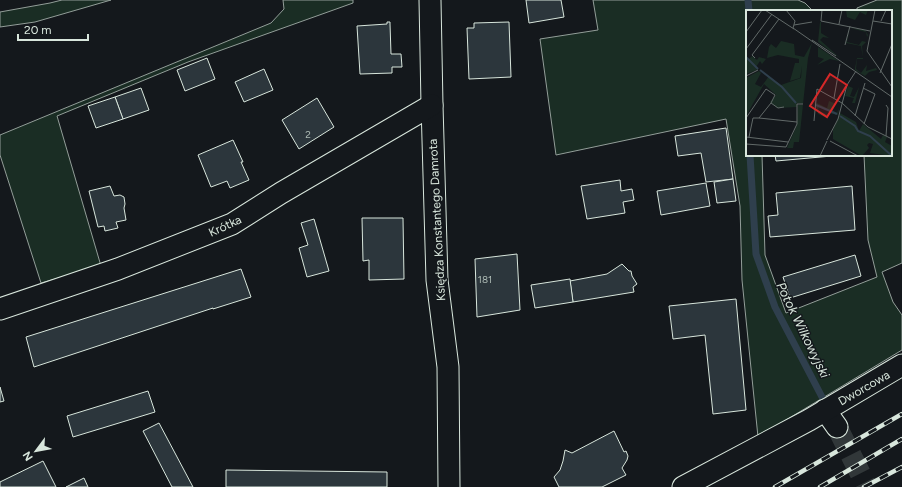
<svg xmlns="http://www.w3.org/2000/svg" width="902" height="487" font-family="Figtree,sans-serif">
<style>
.green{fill:#1a2d24;stroke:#939e99}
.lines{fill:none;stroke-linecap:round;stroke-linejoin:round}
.stream{stroke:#2f3f4d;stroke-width:7}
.building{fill:#2c363c;stroke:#d8e6dc}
.minor-tunnel{stroke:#313739;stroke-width:21;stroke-dasharray:21 10;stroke-linecap:butt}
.minor-casing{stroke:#d8e6dc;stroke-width:23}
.minor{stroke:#14181c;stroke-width:21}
.rail-casing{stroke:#d8e6dc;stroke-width:4.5}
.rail{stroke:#14181c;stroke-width:3;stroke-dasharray:9;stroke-linecap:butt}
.labels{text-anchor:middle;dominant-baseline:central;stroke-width:3;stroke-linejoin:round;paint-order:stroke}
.number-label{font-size:10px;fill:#adbab4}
.street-label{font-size:12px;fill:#d8e6dc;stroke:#14181c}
.water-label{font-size:13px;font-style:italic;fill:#d8e6dc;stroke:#14181c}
.inset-river{fill:none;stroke:#2f3f4d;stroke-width:2}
.inset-road{fill:none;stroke:#626a69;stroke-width:1}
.view{fill:#d62828;fill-opacity:0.15;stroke:#d62828;stroke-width:2}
.inset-edge{fill:none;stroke:#d8e6dc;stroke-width:2}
</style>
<rect width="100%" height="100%" fill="#14181c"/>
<g class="green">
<path d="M62,0H111L35,22L0,27V12L50,3Z"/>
<path d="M283,0H353V3L188,62L57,116L101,266L41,283L0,155V135L271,23L284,9Z"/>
<path d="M593,0H798L805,3L813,11H747V155H762L765,255L786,313L877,277L868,240L864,155H891V11H857V8L877,0H902V263L882,272L893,302L902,315V350L758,437L742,280L740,206L726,119L556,155L540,39L598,30Z"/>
</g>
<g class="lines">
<g class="stream">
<path d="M748,0L749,11"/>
<path d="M750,155L756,254L775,307L822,397"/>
</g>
</g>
<g class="building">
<path d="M526,0H561L564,17L529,23Z"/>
<path d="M387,22H390V24L391,54H401L402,67H392V73L360,74L357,26L387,24Z"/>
<path d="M509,22L511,77L469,79L467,28H474V23Z"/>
<path d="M207,58L215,79L185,91L177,70Z"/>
<path d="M264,69L273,90L244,102L235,82Z"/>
<path d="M141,88L149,110L123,119L115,97Z"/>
<path d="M115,97L123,119L96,128L88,106Z"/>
<path d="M317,98L334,127L299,149L282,120Z"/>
<path d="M726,128L733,179L706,182L701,153L678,156L675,136Z"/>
<path d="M233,140L243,162H241L249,180L230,188L227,181L211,187L198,155Z"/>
<path d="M775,155H843L776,161Z"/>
<path d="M733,179L736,201L717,203L714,182Z"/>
<path d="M620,180L621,191L632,189L634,200L623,202L625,213L587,219L581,186Z"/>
<path d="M706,183L710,206L661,215L657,191Z"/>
<path d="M110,186L114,196L120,195L124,197L125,204L124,208L126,220L116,222L118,228L105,231L104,226L98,227L89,191Z"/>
<path d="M852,186L855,230L770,237L768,216L778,215L776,193Z"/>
<path d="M362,218H403L404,279L369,280V260L363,261Z"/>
<path d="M314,219L329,271L307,277L299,248L308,245L301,223Z"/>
<path d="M517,254L520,310L477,317L475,259Z"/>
<path d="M855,255L861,276L790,298L783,277Z"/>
<path d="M622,264L629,271H631L632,276L637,284L633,287L634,292L573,302L570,281L607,274Z"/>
<path d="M241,269L251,297L213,309V308L34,367L26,337Z"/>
<path d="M570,279L573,302L535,308L531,285Z"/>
<path d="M736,299L746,410L713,414L705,335L673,339L669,306Z"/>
<path d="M0,387L4,401L0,402Z"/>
<path d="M148,391L155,412L73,437L67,416Z"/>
<path d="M159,423L193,487H172L143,431Z"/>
<path d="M614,431L624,452L626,451L628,456L627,460L622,468L626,475L602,487H559L554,477L560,470L563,461L565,450L572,453Z"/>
<path d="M43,461L56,487H0V482Z"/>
<path d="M226,470L387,472V487H226Z"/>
<path d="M84,478L88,487H66Z"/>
</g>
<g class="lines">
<path class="minor-tunnel" d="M837,427L867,487"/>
<g class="minor-casing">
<g id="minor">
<path d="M430,0L432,105L437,280L448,367L449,487"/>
<path d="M0,309L118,269L232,224L281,193L432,105"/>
<path d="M825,410L837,427"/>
<path d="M683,487L809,420L902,365"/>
</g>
</g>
<use href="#minor" class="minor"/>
<g class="rail-casing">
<g id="rail">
<path d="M775,487L902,414"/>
<path d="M820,487L902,439"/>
<path d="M864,487L902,467"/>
</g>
</g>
<use href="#rail" class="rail"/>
</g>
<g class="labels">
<g class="number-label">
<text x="308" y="134">2</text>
<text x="485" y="279">181</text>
</g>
<g class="street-label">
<text transform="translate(437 220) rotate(-93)">Księdza Konstantego Damrota</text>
<text transform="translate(225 226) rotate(-25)">Krótka</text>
<text transform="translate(864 388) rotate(-30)">Dworcowa</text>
</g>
<g class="water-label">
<text transform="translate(803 330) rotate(64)">Potok Wilkowyjski</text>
</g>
</g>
<g transform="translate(746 10)">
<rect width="146" height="146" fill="#14181c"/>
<path d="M100,0H122L120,5L114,2L109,10L101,7ZM79,11L75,12V23L83,28L77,27L74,30L95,49L72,32L74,12ZM104,18L119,20L122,25L121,27L120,22L104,18L101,32L113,35L116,31L120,32L116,36L117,49H111L110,59L115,63L121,55L120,61L130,58L131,60L123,62L119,66L109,60V58L111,48H117L115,36L100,33ZM35,31L48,34L49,45L58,47L66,33L62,48L57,94L51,93V97L31,98L24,92L30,85L18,74L0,106V68L13,61L15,63L9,74L15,77L23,66L35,75L55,68L56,56L54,68L44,71L49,53H53V49L32,45L21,48L23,37L25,34L30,38ZM72,37L93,51L84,49L71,55L78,49L72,47ZM0,46L3,49L6,46L11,50L13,47L20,49L16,54L14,51L10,57L11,60L0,64ZM102,76L107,78L104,86L108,87L113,77L109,93H106L108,88L99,86ZM83,91L88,93L87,101L91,103L93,98L92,105L83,103L84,101L73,96L72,100L82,105L81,108L72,104L69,92L81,98ZM52,95H57L53,132H48L47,138H41L51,115ZM94,103L110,112L113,121L117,114L135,129L137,125L141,127L139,132L146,136V146L124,143L127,134L123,133L121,135L123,138L116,146L87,129V120Z" fill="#1a2d24"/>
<path class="inset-river" d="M0,47L12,59M14,60L36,77L50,93M70,95L91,104M94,106L109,116L112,121L124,126L146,146"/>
<path class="inset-road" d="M19,0L48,19M40,0L49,11L47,18M76,0L75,11L124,21M129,0L121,41L146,77M127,11L146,14M135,11L140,0M93,14L96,0M48,15L66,12M47,18L146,87M0,22L16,0M66,30L90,46M99,35L104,16M0,39L26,4M9,48L6,45L33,9M134,63L146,34M0,66L12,60M117,78L129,84L118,114M88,88L94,54M140,95L142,98L140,126M109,106L119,73M0,108L20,79L29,85L25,93M13,108L51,112M68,111L71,79L96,93L122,117L146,129M0,127L42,132M3,127L7,108H13L25,93L32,98L38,97M81,130L92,109L101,75L110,61M84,131L112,146M0,134L40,137L51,114V94H57M74,146L81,131"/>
<path class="view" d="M84,64L101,75L81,107L64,96Z"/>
<rect width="146" height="146" class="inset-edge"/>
</g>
<g transform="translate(36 451) rotate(238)" stroke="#14181c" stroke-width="3" paint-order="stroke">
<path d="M0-3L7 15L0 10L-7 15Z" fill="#d8e6dc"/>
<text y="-6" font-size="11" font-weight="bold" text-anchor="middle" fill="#d8e6dc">N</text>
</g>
<path d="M18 34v6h70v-6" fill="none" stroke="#d8e6dc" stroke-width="2"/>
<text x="24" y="34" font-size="12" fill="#d8e6dc" stroke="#14181c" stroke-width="3" paint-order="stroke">20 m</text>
</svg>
